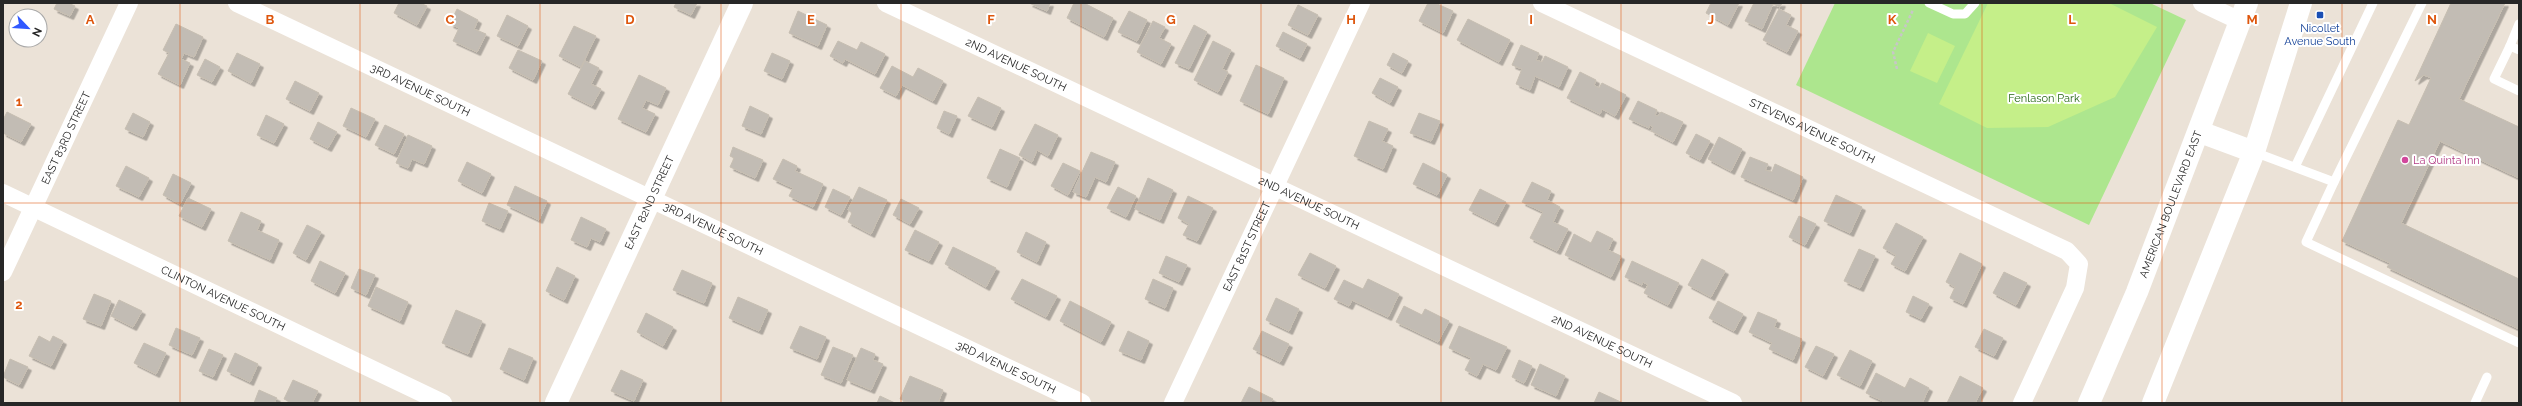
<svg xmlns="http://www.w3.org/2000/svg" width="2522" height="406" font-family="Raleway,sans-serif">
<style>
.green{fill:#ade68e}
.pitch{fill:#c5ef89}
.building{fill:#c2bcb4;stroke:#c6beb1;filter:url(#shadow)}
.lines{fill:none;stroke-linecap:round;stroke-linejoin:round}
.path{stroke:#c7c7c7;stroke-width:2.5;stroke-dasharray:3 2;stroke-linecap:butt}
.lane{stroke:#fff;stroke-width:9}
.street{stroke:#fff;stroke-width:18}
.secondary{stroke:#fff;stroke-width:22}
.grid{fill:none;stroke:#de560d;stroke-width:1;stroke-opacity:0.55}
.transit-dot{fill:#1a4fb4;stroke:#fff;stroke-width:1.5}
.hotel-dot{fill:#d1479c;stroke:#fff;stroke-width:1.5}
.labels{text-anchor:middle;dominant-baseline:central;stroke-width:4;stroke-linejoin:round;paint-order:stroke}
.transit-label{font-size:11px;fill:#164399;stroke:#fff}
.street-label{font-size:11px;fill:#272727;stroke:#fff}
.park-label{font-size:11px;fill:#266714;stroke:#fff}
.hotel-label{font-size:11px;fill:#b23c85;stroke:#fff;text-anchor:start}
.grid-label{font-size:13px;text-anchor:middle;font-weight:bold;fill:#de560d;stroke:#fff;stroke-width:4;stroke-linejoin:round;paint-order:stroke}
</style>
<defs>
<filter id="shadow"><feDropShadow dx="3.5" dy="3.5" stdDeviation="0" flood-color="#0004"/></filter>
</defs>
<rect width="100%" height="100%" fill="#ebe2d7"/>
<path class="green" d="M1835,3H2150L2186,20L2089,225L1796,85Z"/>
<g class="pitch">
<path d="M1988,3H2109L2157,27L2115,97L2048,127L1987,128L1939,104Z"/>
<path d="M1928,33L1955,46L1937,83L1910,71Z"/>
</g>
<g class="building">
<path d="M57,3H68L75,6L70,16L54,9Z"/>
<path d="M399,3H420L427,6L417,25L394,13Z"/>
<path d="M676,3H697L691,15L674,7Z"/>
<path d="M1029,3H1050L1047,11Z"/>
<path d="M1074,3H1084L1113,18L1104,37L1067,18Z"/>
<path d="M1428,3H1435L1453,11L1443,33L1419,21Z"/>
<path d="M1711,3H1739L1728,25L1706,13Z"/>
<path d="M1754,3H1782L1780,7L1773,4L1762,29L1745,21Z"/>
<path d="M2451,3H2505L2459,99L2519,127V178L2440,141L2401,223L2519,279V329L2387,267L2390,263L2342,241L2398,120L2409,125L2431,78L2424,75L2415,81Z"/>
<path d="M1298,5L1318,15L1308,35L1288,25Z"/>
<path d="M457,9L478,20L474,29L486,34L477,52L453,41L459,28L450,24Z"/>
<path d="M1779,9L1791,15L1786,25L1798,31L1787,52L1763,40Z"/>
<path d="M798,11L827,25L818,46L789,33Z"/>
<path d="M1129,11L1147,20L1137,41L1118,32Z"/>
<path d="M507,15L528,26L518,46L497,36Z"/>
<path d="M1468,19L1510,40L1499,62L1457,40Z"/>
<path d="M1153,21L1165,27L1159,38L1171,44L1161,64L1137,52Z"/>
<path d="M176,24L203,37L194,57L184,53L181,59L190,63L180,85L158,74L169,53L163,50Z"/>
<path d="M1194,25L1207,32L1189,69L1175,63Z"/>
<path d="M574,26L596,36L581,67L559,56Z"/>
<path d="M1283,32L1307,44L1300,58L1276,46Z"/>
<path d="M838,41L857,50L861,42L885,54L875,74L845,59L843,63L830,56Z"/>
<path d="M1213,41L1231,50L1222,69L1228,72L1218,92L1194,80Z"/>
<path d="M1521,45L1539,53L1536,60L1542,62L1545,56L1568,67L1559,87L1535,76L1530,90L1516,84L1522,69L1512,65Z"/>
<path d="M518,50L542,61L533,80L509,68Z"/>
<path d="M237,53L260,64L251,83L228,71Z"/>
<path d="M772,53L790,61L782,79L764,71Z"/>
<path d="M1393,53L1408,61L1402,73L1387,65Z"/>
<path d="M205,59L220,67L212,82L197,75Z"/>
<path d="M585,61L599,68L591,84L601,89L592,106L568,94Z"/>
<path d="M1256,65L1284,78L1268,114L1240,101Z"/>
<path d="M892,66L913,77L918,68L943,81L933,101L902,85L896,96L880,88Z"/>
<path d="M1580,72L1596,80L1594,85L1599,88L1602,83L1626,95L1615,116L1602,109L1600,114L1567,98Z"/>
<path d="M639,75L666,88L658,105L646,100L642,108L655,114L646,132L618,119Z"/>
<path d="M1380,78L1398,87L1390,103L1372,93Z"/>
<path d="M295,81L319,93L310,111L286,99Z"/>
<path d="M978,97L1001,108L992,127L968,116Z"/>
<path d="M1638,101L1657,110L1655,115L1658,116L1661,112L1683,122L1673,142L1651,131L1653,127L1650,125L1649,128L1629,119Z"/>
<path d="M750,106L769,115L761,134L742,126Z"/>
<path d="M351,108L375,119L366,137L343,126Z"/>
<path d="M944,111L957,116L949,134L937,128Z"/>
<path d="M7,112L31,124L21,142L3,133V120Z"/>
<path d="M133,113L150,122L143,137L125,129Z"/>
<path d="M1419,113L1440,121L1431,141L1410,133Z"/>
<path d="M266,115L284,124L274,143L257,135Z"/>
<path d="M1369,121L1388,129L1382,141L1393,146L1383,169L1354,156Z"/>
<path d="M318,122L337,132L328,148L310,139Z"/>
<path d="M1035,124L1058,135L1048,156L1037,150L1032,162L1019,155Z"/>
<path d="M385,125L404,134L394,154L375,145Z"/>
<path d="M1696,134L1710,141L1700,160L1686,153Z"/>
<path d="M408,135L432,146L424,164L412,159L408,168L396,163Z"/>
<path d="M1719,137L1742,149L1731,171L1708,159Z"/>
<path d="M733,147L763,160L755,178L730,167L734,158L730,156Z"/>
<path d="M1000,149L1020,158L1007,187L987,178Z"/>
<path d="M1091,152L1115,162L1106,182L1095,177L1086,197L1073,192Z"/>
<path d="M1750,157L1768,164L1765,170L1772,172L1775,164L1803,177L1793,200L1741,177Z"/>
<path d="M783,159L797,166L795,171L823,184L813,207L789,196L793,188L773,179Z"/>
<path d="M467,162L491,174L482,193L458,181Z"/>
<path d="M1063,163L1080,171L1068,195L1051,186Z"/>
<path d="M1423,163L1447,175L1437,195L1413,184Z"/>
<path d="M126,166L149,178L139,197L116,186Z"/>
<path d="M173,174L191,183L180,204L163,195Z"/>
<path d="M1148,178L1173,190L1160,220L1135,209Z"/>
<path d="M1532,182L1551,191L1547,200L1560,207L1553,222L1568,229L1557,251L1530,238L1543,212L1522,202Z"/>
<path d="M515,186L547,201L539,220L507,205Z"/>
<path d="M859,187L887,200L871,234L848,222L852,213L848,210Z"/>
<path d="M1118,187L1136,196L1126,217L1107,208Z"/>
<path d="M833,189L850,197L841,215L825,207Z"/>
<path d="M1480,189L1506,202L1495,223L1469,210Z"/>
<path d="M1836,195L1862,207L1850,233L1824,221Z"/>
<path d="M1188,196L1213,208L1197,241L1183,235L1189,224L1178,218Z"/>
<path d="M188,198L211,209L202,227L179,216Z"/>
<path d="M901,199L919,208L910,224L893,215Z"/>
<path d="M489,203L508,211L500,229L482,221Z"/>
<path d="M241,212L261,221L257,230L279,240L270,260L228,241Z"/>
<path d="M1799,216L1816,224L1805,245L1789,237Z"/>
<path d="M581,217L606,229L600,242L591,238L587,247L571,240Z"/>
<path d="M1896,223L1923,237L1905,271L1891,264L1896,255L1883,248Z"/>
<path d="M307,225L321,232L306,260L293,253Z"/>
<path d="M915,230L939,242L929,261L905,250Z"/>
<path d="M1597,231L1613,239L1608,250L1621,256L1611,277L1565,255L1574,234L1591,243Z"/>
<path d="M1026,232L1046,242L1037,262L1017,252Z"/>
<path d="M953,247L996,268L986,287L945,264Z"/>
<path d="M1859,249L1875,256L1860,288L1844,281Z"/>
<path d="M1310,253L1336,266L1325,288L1298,275Z"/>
<path d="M1960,253L1982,264L1963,304L1950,298L1955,287L1946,282Z"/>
<path d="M1166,256L1187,265L1179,282L1159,273Z"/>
<path d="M1702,259L1725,271L1711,297L1688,285Z"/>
<path d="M320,261L345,273L335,293L311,281Z"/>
<path d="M1632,261L1679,283L1668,305L1644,293L1648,285L1643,282L1642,285L1625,277Z"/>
<path d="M557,267L575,276L564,300L546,291Z"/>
<path d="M359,269L375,275L366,295L351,288Z"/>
<path d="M682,270L712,283L704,303L673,290Z"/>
<path d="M2004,272L2027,283L2016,305L1993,293Z"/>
<path d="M1022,279L1057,296L1046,317L1011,299Z"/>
<path d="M1153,279L1173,288L1165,308L1145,299Z"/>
<path d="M1368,279L1399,294L1388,317L1352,300L1349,306L1334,299L1344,280L1363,289Z"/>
<path d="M376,287L408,302L400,321L368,306Z"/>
<path d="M94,294L111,301L101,326L83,319Z"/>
<path d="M1913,296L1929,304L1921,319L1906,312Z"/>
<path d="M738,297L768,310L759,331L729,318Z"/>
<path d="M1276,298L1299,309L1289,331L1266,320Z"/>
<path d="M119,300L142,311L133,327L111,316Z"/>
<path d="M1070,301L1111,322L1101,342L1060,321Z"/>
<path d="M1718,301L1743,314L1734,331L1709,318Z"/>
<path d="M1404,306L1422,315L1425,309L1449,321L1438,342L1396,322Z"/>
<path d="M456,310L482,321L468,354L442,343Z"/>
<path d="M1758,312L1777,320L1774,327L1802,339L1793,360L1769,349L1772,343L1749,332Z"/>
<path d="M646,313L673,327L663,346L637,332Z"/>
<path d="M800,326L826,337L817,359L790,348Z"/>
<path d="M1459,326L1507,347L1496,370L1483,364L1477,376L1465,370L1471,358L1449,348Z"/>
<path d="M176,328L200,338L192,355L169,345Z"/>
<path d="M1984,329L2003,338L1994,356L1975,347Z"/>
<path d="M1128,331L1149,341L1141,360L1119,351Z"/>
<path d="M1262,331L1289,344L1280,362L1253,349Z"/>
<path d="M39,336L50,342L53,336L63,341L51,366L29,356Z"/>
<path d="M144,343L166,353L156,374L134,363Z"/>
<path d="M1816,346L1834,354L1823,376L1805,367Z"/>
<path d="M833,347L853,355L841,383L821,375Z"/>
<path d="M509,348L533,358L524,380L500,369Z"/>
<path d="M861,348L875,354L873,360L883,364L871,390L847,380Z"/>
<path d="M209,349L223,355L213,377L199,371Z"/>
<path d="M1850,350L1872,361L1860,386L1837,375Z"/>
<path d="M235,353L258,364L250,382L227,371Z"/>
<path d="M10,359L28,367L19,385L3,377Z"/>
<path d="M1519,360L1532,366L1524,383L1512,377Z"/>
<path d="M1540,364L1565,376L1556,396L1531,385Z"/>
<path d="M621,370L643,380L634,401L611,391Z"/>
<path d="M1876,373L1905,388L1910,378L1929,388L1922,403H1887L1866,393Z"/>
<path d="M910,376L943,390L938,403H910L900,399Z"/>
<path d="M1960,376L1983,388L1975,403H1947Z"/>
<path d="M293,380L318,391L312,403H292L284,399Z"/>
<path d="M1249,387L1273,399L1270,403H1241Z"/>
<path d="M259,390L277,398L274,403H254Z"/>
<path d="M1599,392L1623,403H1594Z"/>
<path d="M880,396L895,403H877Z"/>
</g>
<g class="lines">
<path class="path" d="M1897,69L1893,52L1913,10"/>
<g class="lane">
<path d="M1929,3L1953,14H1965L1975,3"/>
<path d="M2519,24L2510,46L2519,50"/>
<path d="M2510,46L2494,79L2519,91"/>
<path d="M2254,152L2334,182L2306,242L2519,343"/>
<path d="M2295,167L2373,3"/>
<path d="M2334,182L2422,3"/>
<path d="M2475,403L2487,377"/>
</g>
<g class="street">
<path id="s1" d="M237,3L1082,403"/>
<path id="s2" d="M886,3L1733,403"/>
<path id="s3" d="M1542,3L2067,251L2079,264L2075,288L2022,403"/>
<path d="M2202,3L2240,21"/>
<path id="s4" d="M3,193L443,403"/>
<path id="s5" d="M3,272L129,3"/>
<path id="s6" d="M1173,403L1361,3"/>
</g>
<g class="secondary">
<path d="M2200,132L2254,152"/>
<path id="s7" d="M556,403L742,3"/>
<path id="s8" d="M2089,403L2137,292L2247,3"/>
<path d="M2153,403L2254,152L2301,3"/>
</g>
</g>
<path class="grid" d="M180,3V403M360,3V403M540,3V403M721,3V403M901,3V403M1081,3V403M1261,3V403M1441,3V403M1621,3V403M1801,3V403M1982,3V403M2162,3V403M2342,3V403M3,203H2519"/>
<rect class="transit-dot" x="2316" y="11" width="8" height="8" rx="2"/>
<circle class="hotel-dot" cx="2405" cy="160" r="4"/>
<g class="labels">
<g class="transit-label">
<text x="2320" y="28">Nicollet<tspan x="2320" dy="13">Avenue South</tspan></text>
</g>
<g class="street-label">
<text stroke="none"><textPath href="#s2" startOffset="144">2ND AVENUE SOUTH</textPath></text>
<text stroke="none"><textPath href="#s1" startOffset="203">3RD AVENUE SOUTH</textPath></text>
<text stroke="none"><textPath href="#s3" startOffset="299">STEVENS AVENUE SOUTH</textPath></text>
<text stroke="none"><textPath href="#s5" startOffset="148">EAST 83RD STREET</textPath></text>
<text stroke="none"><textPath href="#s7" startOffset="221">EAST 82ND STREET</textPath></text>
<text stroke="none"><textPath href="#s2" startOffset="468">2ND AVENUE SOUTH</textPath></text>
<text stroke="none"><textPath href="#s8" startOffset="215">AMERICAN BOULEVARD EAST</textPath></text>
<text stroke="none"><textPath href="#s1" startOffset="527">3RD AVENUE SOUTH</textPath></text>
<text stroke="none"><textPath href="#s6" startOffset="173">EAST 81ST STREET</textPath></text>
<text stroke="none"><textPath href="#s4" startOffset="244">CLINTON AVENUE SOUTH</textPath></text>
<text stroke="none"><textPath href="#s2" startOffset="792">2ND AVENUE SOUTH</textPath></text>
<text stroke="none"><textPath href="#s1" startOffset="851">3RD AVENUE SOUTH</textPath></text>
</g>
<g class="park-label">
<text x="2044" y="98">Fenlason Park</text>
</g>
<g class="hotel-label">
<text x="2413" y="160">La Quinta Inn</text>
</g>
</g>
<g class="grid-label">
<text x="90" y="24">A</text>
<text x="270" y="24">B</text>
<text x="450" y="24">C</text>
<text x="630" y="24">D</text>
<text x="811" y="24">E</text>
<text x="991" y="24">F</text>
<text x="1171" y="24">G</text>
<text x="1351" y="24">H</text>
<text x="1531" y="24">I</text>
<text x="1711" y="24">J</text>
<text x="1892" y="24">K</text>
<text x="2072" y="24">L</text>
<text x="2252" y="24">M</text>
<text x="2432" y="24">N</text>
<text x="19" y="106">1</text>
<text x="19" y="309">2</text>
</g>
<rect width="2522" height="406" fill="none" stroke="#272727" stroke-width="8"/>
<g transform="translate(28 28) rotate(115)"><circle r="19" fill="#ffffff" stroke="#a9a9a9"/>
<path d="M0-3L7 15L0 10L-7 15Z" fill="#3058ff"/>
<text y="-6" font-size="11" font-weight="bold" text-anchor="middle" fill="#272727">N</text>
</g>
</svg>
